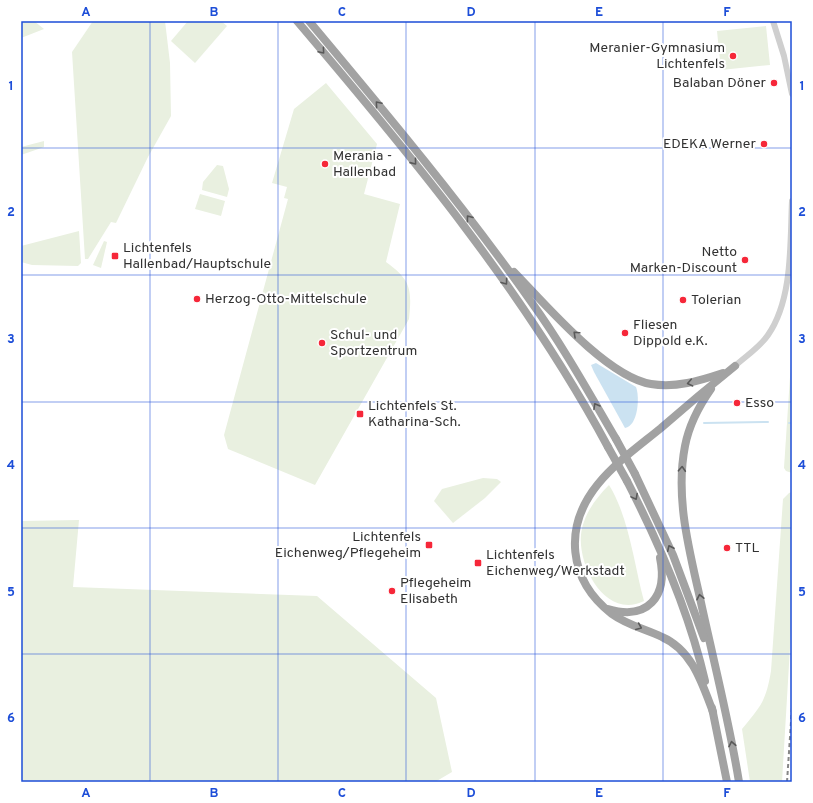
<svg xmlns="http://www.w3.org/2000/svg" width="813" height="803" font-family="Overpass,sans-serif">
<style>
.green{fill:#e9f0e0}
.water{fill:#cbe2f1}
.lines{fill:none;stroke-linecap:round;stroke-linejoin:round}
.stream{stroke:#cbe2f1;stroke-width:2}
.tertiary{stroke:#cfcfcf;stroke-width:6}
.trunk{stroke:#a2a2a2;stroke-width:8}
.rail{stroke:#878787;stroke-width:2;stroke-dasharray:4 3;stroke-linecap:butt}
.trunk-bridge{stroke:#a2a2a2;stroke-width:8}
.oneway{stroke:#595959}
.grid{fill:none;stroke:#1d4ed8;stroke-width:1;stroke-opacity:0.55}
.poi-dot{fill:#f62739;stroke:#fff;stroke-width:1.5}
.labels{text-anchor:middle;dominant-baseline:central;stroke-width:4;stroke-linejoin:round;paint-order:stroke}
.poi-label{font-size:14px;fill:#323232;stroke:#fff;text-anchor:start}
.neatline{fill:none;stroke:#1d4ed8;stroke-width:1.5}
.grid-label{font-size:13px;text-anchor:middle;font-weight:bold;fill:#1d4ed8}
</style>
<rect width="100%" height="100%" fill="#fff"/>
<g class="green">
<path d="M21,21H34L44,29L21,38Z"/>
<path d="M93,21H165L170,63L171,116L148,157L116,223L111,222L88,259H85L72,52Z"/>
<path d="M188,21H221L227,26L195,63L171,41Z"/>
<path d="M766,26L770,65L721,70L717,31Z"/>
<path d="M326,83L377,144L364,194L400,204L386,262C411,280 412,289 409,319L315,485L228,449L224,435L288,199L284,198L287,187L272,183L294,109Z"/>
<path d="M44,141V147L21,155V147Z"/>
<path d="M217,165L223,166L229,189L227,197L202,190L203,182Z"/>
<path d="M200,194L225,201L221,216L195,209Z"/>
<path d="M79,231L81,263L78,266L32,265L21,262V246Z"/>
<path d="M104,241L107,242L101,268L93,265Z"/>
<path d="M792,347V473L786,471L784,468Z"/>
<path d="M483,478L497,479L501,482L485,498L453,523L434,501L442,489Z"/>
<path d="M609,485C629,517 634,564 644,601C606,620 578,567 581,535C583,515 596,498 609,485Z"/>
<path d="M792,492V614L782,782H750L742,729C761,706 766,701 771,671L783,499L789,493Z"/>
<path d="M79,520L73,587L317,596L436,698L452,772L435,782H21V521Z"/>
</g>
<path class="water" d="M596,363L636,387C640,397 638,426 625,428L594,372L591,365Z"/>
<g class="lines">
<g class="stream">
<path d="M704,423L768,422"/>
<path d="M789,423H792"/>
</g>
<g class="tertiary">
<path d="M773,21L784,56L792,94"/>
<path d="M735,366C746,356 760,347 768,335C793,299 790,243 792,201"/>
</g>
<g class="trunk">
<path d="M297,21C411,155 524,291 608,447"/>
<path d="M309,21C386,113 463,205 532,303C563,346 589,393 616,439"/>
<path d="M514,272C545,304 607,377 651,384C676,388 699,381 723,373"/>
<path d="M711,389C699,406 689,425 685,446C675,497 689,549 700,598C713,659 729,720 739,782"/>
<path d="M635,474L673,555L704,638"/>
<path d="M627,481C660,545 689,611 705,681"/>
<path d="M608,609C648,621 668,596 660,558"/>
<path d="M712,708L727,782"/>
<path d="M713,712C702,683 692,650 662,637C645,629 627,625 612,614C568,580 563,527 598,484C615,463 639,446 661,428C685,407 710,386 735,366"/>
</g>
<path class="rail" d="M787,782L792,707"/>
<g class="trunk-bridge">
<path d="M616,439L635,474"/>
<path d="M608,447L627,481"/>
</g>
</g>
<defs><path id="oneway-chevron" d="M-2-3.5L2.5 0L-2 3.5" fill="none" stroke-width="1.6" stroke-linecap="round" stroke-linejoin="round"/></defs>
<g class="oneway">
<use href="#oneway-chevron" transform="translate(322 51) rotate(50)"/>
<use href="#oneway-chevron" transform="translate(378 104) rotate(-130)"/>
<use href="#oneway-chevron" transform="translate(414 162) rotate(51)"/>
<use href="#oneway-chevron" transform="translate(469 218) rotate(-127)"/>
<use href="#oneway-chevron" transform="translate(505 282) rotate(54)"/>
<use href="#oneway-chevron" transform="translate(576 334) rotate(-137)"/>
<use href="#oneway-chevron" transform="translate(690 383) rotate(168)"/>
<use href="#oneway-chevron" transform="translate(596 406) rotate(-120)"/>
<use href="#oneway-chevron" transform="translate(682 469) rotate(-87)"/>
<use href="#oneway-chevron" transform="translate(635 497) rotate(62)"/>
<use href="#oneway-chevron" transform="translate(670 548) rotate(-115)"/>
<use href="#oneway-chevron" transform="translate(700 597) rotate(-102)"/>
<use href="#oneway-chevron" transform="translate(639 627) rotate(23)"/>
<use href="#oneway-chevron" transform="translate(732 744) rotate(-101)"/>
</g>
<path class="grid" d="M150,21V782M278,21V782M406,21V782M535,21V782M663,21V782M21,148H792M21,275H792M21,402H792M21,528H792M21,654H792"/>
<g class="poi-dot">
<circle cx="733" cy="56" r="4"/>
<circle cx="774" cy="83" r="4"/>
<circle cx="764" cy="144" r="4"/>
<circle cx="325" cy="164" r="4"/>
<rect x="111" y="252" width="8" height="8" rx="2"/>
<circle cx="745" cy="260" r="4"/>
<circle cx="197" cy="299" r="4"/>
<circle cx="683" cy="300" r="4"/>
<circle cx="625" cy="333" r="4"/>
<circle cx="322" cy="343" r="4"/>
<circle cx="737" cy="403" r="4"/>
<rect x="356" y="410" width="8" height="8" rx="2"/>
<rect x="425" y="541" width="8" height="8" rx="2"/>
<circle cx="727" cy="548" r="4"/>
<rect x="474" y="559" width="8" height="8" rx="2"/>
<circle cx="392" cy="591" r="4"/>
</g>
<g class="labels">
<g class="poi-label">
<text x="725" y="48" text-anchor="end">Meranier-Gymnasium<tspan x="725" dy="16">Lichtenfels</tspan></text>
<text x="766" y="83" text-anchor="end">Balaban Döner</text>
<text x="756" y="144" text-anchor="end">EDEKA Werner</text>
<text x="333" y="156">Merania -<tspan x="333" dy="16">Hallenbad</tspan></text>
<text x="123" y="248">Lichtenfels<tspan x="123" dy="16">Hallenbad/Hauptschule</tspan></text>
<text x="737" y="252" text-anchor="end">Netto<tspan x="737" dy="16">Marken-Discount</tspan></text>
<text x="205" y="299">Herzog-Otto-Mittelschule</text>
<text x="691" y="300">Tolerian</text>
<text x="633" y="325">Fliesen<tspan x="633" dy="16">Dippold e.K.</tspan></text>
<text x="330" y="335">Schul- und<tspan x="330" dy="16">Sportzentrum</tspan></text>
<text x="745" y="403">Esso</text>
<text x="368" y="406">Lichtenfels St.<tspan x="368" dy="16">Katharina-Sch.</tspan></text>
<text x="421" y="537" text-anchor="end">Lichtenfels<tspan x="421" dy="16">Eichenweg/Pflegeheim</tspan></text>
<text x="735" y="548">TTL</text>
<text x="486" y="555">Lichtenfels<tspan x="486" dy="16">Eichenweg/Werkstadt</tspan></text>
<text x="400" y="583">Pflegeheim<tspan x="400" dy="16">Elisabeth</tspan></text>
</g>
</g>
<rect width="813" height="803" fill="none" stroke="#ffffff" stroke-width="44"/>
<rect x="22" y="22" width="769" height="759" class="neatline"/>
<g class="grid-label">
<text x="86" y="16">A</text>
<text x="214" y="16">B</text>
<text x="342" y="16">C</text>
<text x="471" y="16">D</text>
<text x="599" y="16">E</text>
<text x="727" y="16">F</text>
<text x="11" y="90">1</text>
<text x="802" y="90">1</text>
<text x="11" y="216">2</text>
<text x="802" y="216">2</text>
<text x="11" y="343">3</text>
<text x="802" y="343">3</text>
<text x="11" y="469">4</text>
<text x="802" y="469">4</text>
<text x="11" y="596">5</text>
<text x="802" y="596">5</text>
<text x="11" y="722">6</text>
<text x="802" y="722">6</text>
<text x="86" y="797">A</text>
<text x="214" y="797">B</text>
<text x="342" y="797">C</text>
<text x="471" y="797">D</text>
<text x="599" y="797">E</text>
<text x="727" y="797">F</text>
</g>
</svg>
